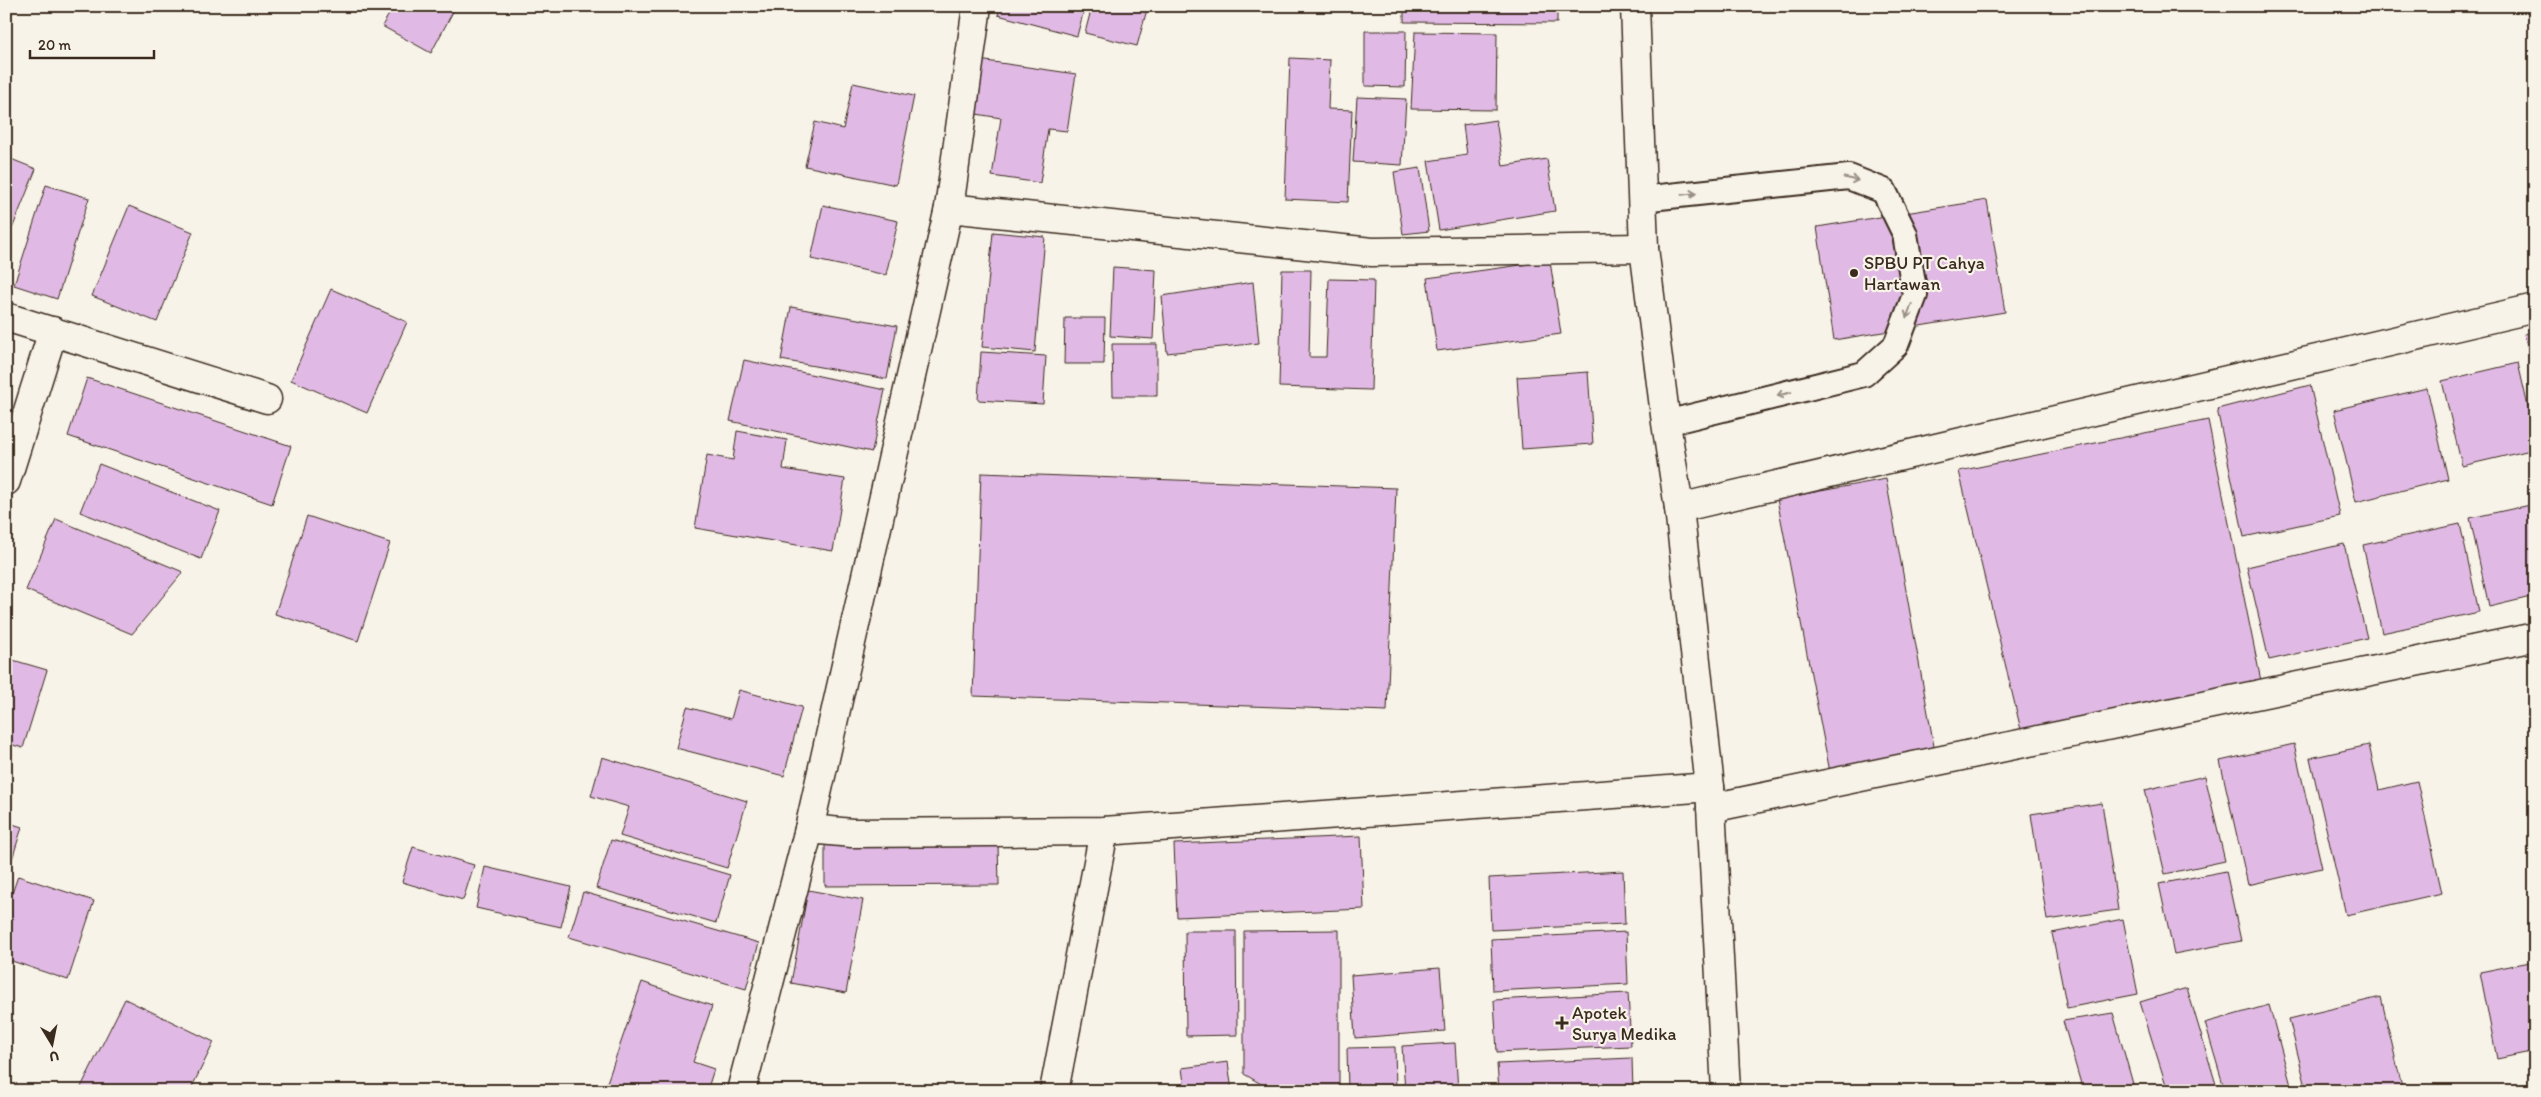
<svg xmlns="http://www.w3.org/2000/svg" width="2541" height="1097" font-family="Itim,sans-serif">
<style>
.building{fill:#e0bae4;stroke:#3b2a1e}
.lines{fill:none;stroke-linecap:round;stroke-linejoin:round}
.service-casing{stroke:#3b2a1e;stroke-width:28}
.minor-casing{stroke:#3b2a1e;stroke-width:31}
.tertiary-casing{stroke:#3b2a1e;stroke-width:31}
.service{stroke:#f7f3e8;stroke-width:24}
.minor{stroke:#f7f3e8;stroke-width:28}
.tertiary{stroke:#f7f3e8;stroke-width:28}
.oneway{stroke:#998e83}
.poi-dot{fill:#3b2a1e;stroke:#f7f3e8;stroke-width:2}
.labels{text-anchor:middle;dominant-baseline:central;stroke-width:4.5;stroke-linejoin:round;paint-order:stroke}
.poi-label{font-size:18px;fill:#3b2a1e;stroke:#f7f3e8;text-anchor:start}
</style>
<rect width="100%" height="100%" fill="#f7f3e8"/>
<filter id="ink" filterUnits="userSpaceOnUse"><feTurbulence type="fractalNoise" baseFrequency=".02" numOctaves="2"/><feDisplacementMap in="SourceGraphic" scale="10" xChannelSelector="R" yChannelSelector="G"/><feConvolveMatrix kernelMatrix="1 2 1 2 8 2 1 2 1" color-interpolation-filters="sRGB"/></filter>
<g filter="url(#ink)">
<g class="building">
<path d="M394,6H456L431,53L382,26Z"/>
<path d="M1000,6H1085L1077,36L998,15Z"/>
<path d="M1092,6H1148L1137,46L1085,33Z"/>
<path d="M1404,6H1557V23L1404,22Z"/>
<path d="M1365,31H1406L1405,87L1365,86Z"/>
<path d="M1415,32L1497,33L1496,110L1411,109Z"/>
<path d="M1290,58L1330,60L1328,109L1352,110L1348,202L1285,199Z"/>
<path d="M979,60L1076,74L1067,131L1048,129L1040,183L992,176L1001,118L970,113Z"/>
<path d="M853,83L914,96L896,185L805,166L815,122L843,129Z"/>
<path d="M1357,97L1406,99L1402,165L1353,162Z"/>
<path d="M1496,120L1503,166L1547,159L1555,211L1439,230L1428,161L1467,155L1463,125Z"/>
<path d="M6,157L36,169L6,244Z"/>
<path d="M1420,168L1429,231L1403,234L1394,172Z"/>
<path d="M46,185L89,198L57,299L14,285Z"/>
<path d="M1987,200L2005,312L1834,340L1817,227Z"/>
<path d="M823,205L898,221L886,275L811,259Z"/>
<path d="M129,206L193,232L157,322L92,296Z"/>
<path d="M993,232L1045,237L1035,352L982,347Z"/>
<path d="M1550,261L1561,334L1437,351L1427,278Z"/>
<path d="M1113,267L1156,270L1153,339L1110,336Z"/>
<path d="M1282,270H1311L1309,357H1326L1329,279L1374,280L1371,390L1279,387Z"/>
<path d="M1253,282L1259,343L1167,353L1162,296Z"/>
<path d="M331,289L407,322L367,413L291,380Z"/>
<path d="M791,307L897,326L887,379L781,360Z"/>
<path d="M1065,318H1105L1104,364H1064Z"/>
<path d="M2535,332V375L2524,334Z"/>
<path d="M1112,344H1157V396H1113Z"/>
<path d="M981,352L1046,356L1043,404L978,400Z"/>
<path d="M744,360L885,390L872,452L730,421Z"/>
<path d="M2518,363L2535,437V449L2462,466L2442,381Z"/>
<path d="M1588,372L1593,444L1522,449L1517,377Z"/>
<path d="M87,378L291,446L272,504L68,436Z"/>
<path d="M2310,385L2340,516L2244,537L2217,409Z"/>
<path d="M2427,388L2448,479L2356,502L2334,410Z"/>
<path d="M2208,420L2261,681L2021,730L1959,471Z"/>
<path d="M737,431L787,440L783,469L845,479L833,551L695,528L707,455L733,460Z"/>
<path d="M99,464L220,511L201,559L80,512Z"/>
<path d="M981,473L1396,488L1387,711L973,696Z"/>
<path d="M1886,479L1935,752L1830,772L1777,499Z"/>
<path d="M2535,504V596L2489,607L2470,518Z"/>
<path d="M307,516L390,543L358,641L275,614Z"/>
<path d="M56,519L183,572L132,634L26,590Z"/>
<path d="M2460,524L2479,612L2382,633L2363,545Z"/>
<path d="M2344,544L2367,638L2269,660L2247,567Z"/>
<path d="M6,658L47,670L23,748L6,743Z"/>
<path d="M739,690L802,707L784,776L676,748L687,707L731,719Z"/>
<path d="M2294,744L2322,868L2248,885L2220,761Z"/>
<path d="M2369,745L2379,790L2417,781L2442,893L2346,915L2310,758Z"/>
<path d="M602,757L747,801L727,868L620,836L629,807L591,796Z"/>
<path d="M2205,776L2225,861L2165,874L2145,790Z"/>
<path d="M2102,803L2118,910L2047,920L2031,814Z"/>
<path d="M6,822L22,827L6,879Z"/>
<path d="M1361,836L1364,909L1177,917L1174,844Z"/>
<path d="M611,840L730,875L716,923L596,888Z"/>
<path d="M998,843L999,885L825,886V844Z"/>
<path d="M413,847L474,865L463,900L402,882Z"/>
<path d="M485,867L571,887L561,927L476,908Z"/>
<path d="M1623,871L1625,924L1491,930L1489,878Z"/>
<path d="M2226,871L2241,941L2174,954L2159,884Z"/>
<path d="M18,876L94,901L68,980L6,959V911Z"/>
<path d="M808,890L863,900L846,993L791,983Z"/>
<path d="M583,892L759,943L746,989L569,937Z"/>
<path d="M2123,919L2138,994L2067,1008L2052,933Z"/>
<path d="M1339,930V1086H1314V1091H1273L1244,1074V931Z"/>
<path d="M1185,931H1236L1237,1035L1186,1036Z"/>
<path d="M1626,932L1628,984L1493,991L1491,939Z"/>
<path d="M2535,961V1051L2497,1059L2480,972Z"/>
<path d="M1440,968L1445,1031L1355,1038L1351,975Z"/>
<path d="M642,982L712,1006L693,1062L714,1069L707,1091H604Z"/>
<path d="M2187,988L2218,1091H2168L2140,1002Z"/>
<path d="M1628,993L1631,1046L1497,1052L1494,1000Z"/>
<path d="M2381,997L2403,1091H2307L2289,1019Z"/>
<path d="M125,999L214,1042L190,1091H79Z"/>
<path d="M2269,1005L2292,1089L2225,1091L2205,1023Z"/>
<path d="M2113,1013L2135,1091H2083L2063,1021Z"/>
<path d="M1455,1043L1458,1091H1405L1402,1046Z"/>
<path d="M1395,1047L1396,1091H1348L1347,1048Z"/>
<path d="M1632,1058L1633,1091H1499L1497,1064Z"/>
<path d="M1228,1062L1232,1091H1185L1182,1068Z"/>
</g>
<g class="lines">
<g class="service-casing">
<path id="service" d="M1641,199L1849,177L1884,191L1905,234L1915,295L1896,345L1864,374L1666,423"/>
</g>
<g class="minor-casing">
<g id="minor">
<path d="M949,208L1372,252L1644,248"/>
<path d="M6,317L267,399"/>
<path d="M6,481L53,331"/>
<path d="M1679,508L2535,308"/>
<path d="M1711,808L2535,637"/>
<path d="M809,829L852,833L1104,831L1710,787"/>
<path d="M741,1091L809,829L949,208L977,6"/>
<path d="M1054,1091L1104,831"/>
</g>
</g>
<g class="tertiary-casing">
<path id="tertiary" d="M1635,6L1644,248L1666,423L1679,508L1710,787L1726,1091"/>
</g>
<use href="#service" class="service"/>
<use href="#minor" class="minor"/>
<use href="#tertiary" class="tertiary"/>
</g>
<defs><path id="oneway-shaft" d="M-6 0H5M1.5-3L5.5 0L1.5 3" fill="none" stroke-width="1.6" stroke-linecap="round" stroke-linejoin="round" transform="scale(1.25)"/></defs>
<g class="oneway">
<use href="#oneway-shaft" transform="translate(1851 179) rotate(12)"/>
<use href="#oneway-shaft" transform="translate(1689 194) rotate(-6)"/>
<use href="#oneway-shaft" transform="translate(1909 311) rotate(111)"/>
<use href="#oneway-shaft" transform="translate(1784 394) rotate(166)"/>
</g>
</g>
<g class="poi-dot">
<circle cx="1854" cy="273" r="5"/>
<path d="M1559.5 1015.5h5v5h5v5h-5v5h-5v-5h-5v-5h5z"/>
</g>
<g class="labels">
<g class="poi-label">
<text x="1864" y="263">SPBU PT Cahya<tspan x="1864" dy="21">Hartawan</tspan></text>
<text x="1572" y="1013">Apotek<tspan x="1572" dy="21">Surya Medika</tspan></text>
</g>
</g>
<rect width="2541" height="1097" fill="none" stroke="#f7f3e8" stroke-width="25"/>
<rect x="12" y="12" width="2516" height="1072" fill="none" stroke="#3b2a1e" stroke-width="2" filter="url(#ink)"/>
<g transform="translate(52 1044) rotate(170)" stroke="#f7f3e8" stroke-width="4" paint-order="stroke">
<path d="M0-4L9 19L0 12L-9 19Z" fill="#3b2a1e"/>
<text y="-8" font-size="14" font-weight="bold" text-anchor="middle" fill="#3b2a1e">U</text>
</g>
<path d="M30 50v8h124v-8" fill="none" stroke="#3b2a1e" stroke-width="2.5"/>
<text x="38" y="50" font-size="15" fill="#3b2a1e" stroke="#f7f3e8" stroke-width="4" paint-order="stroke">20 m</text>
</svg>
